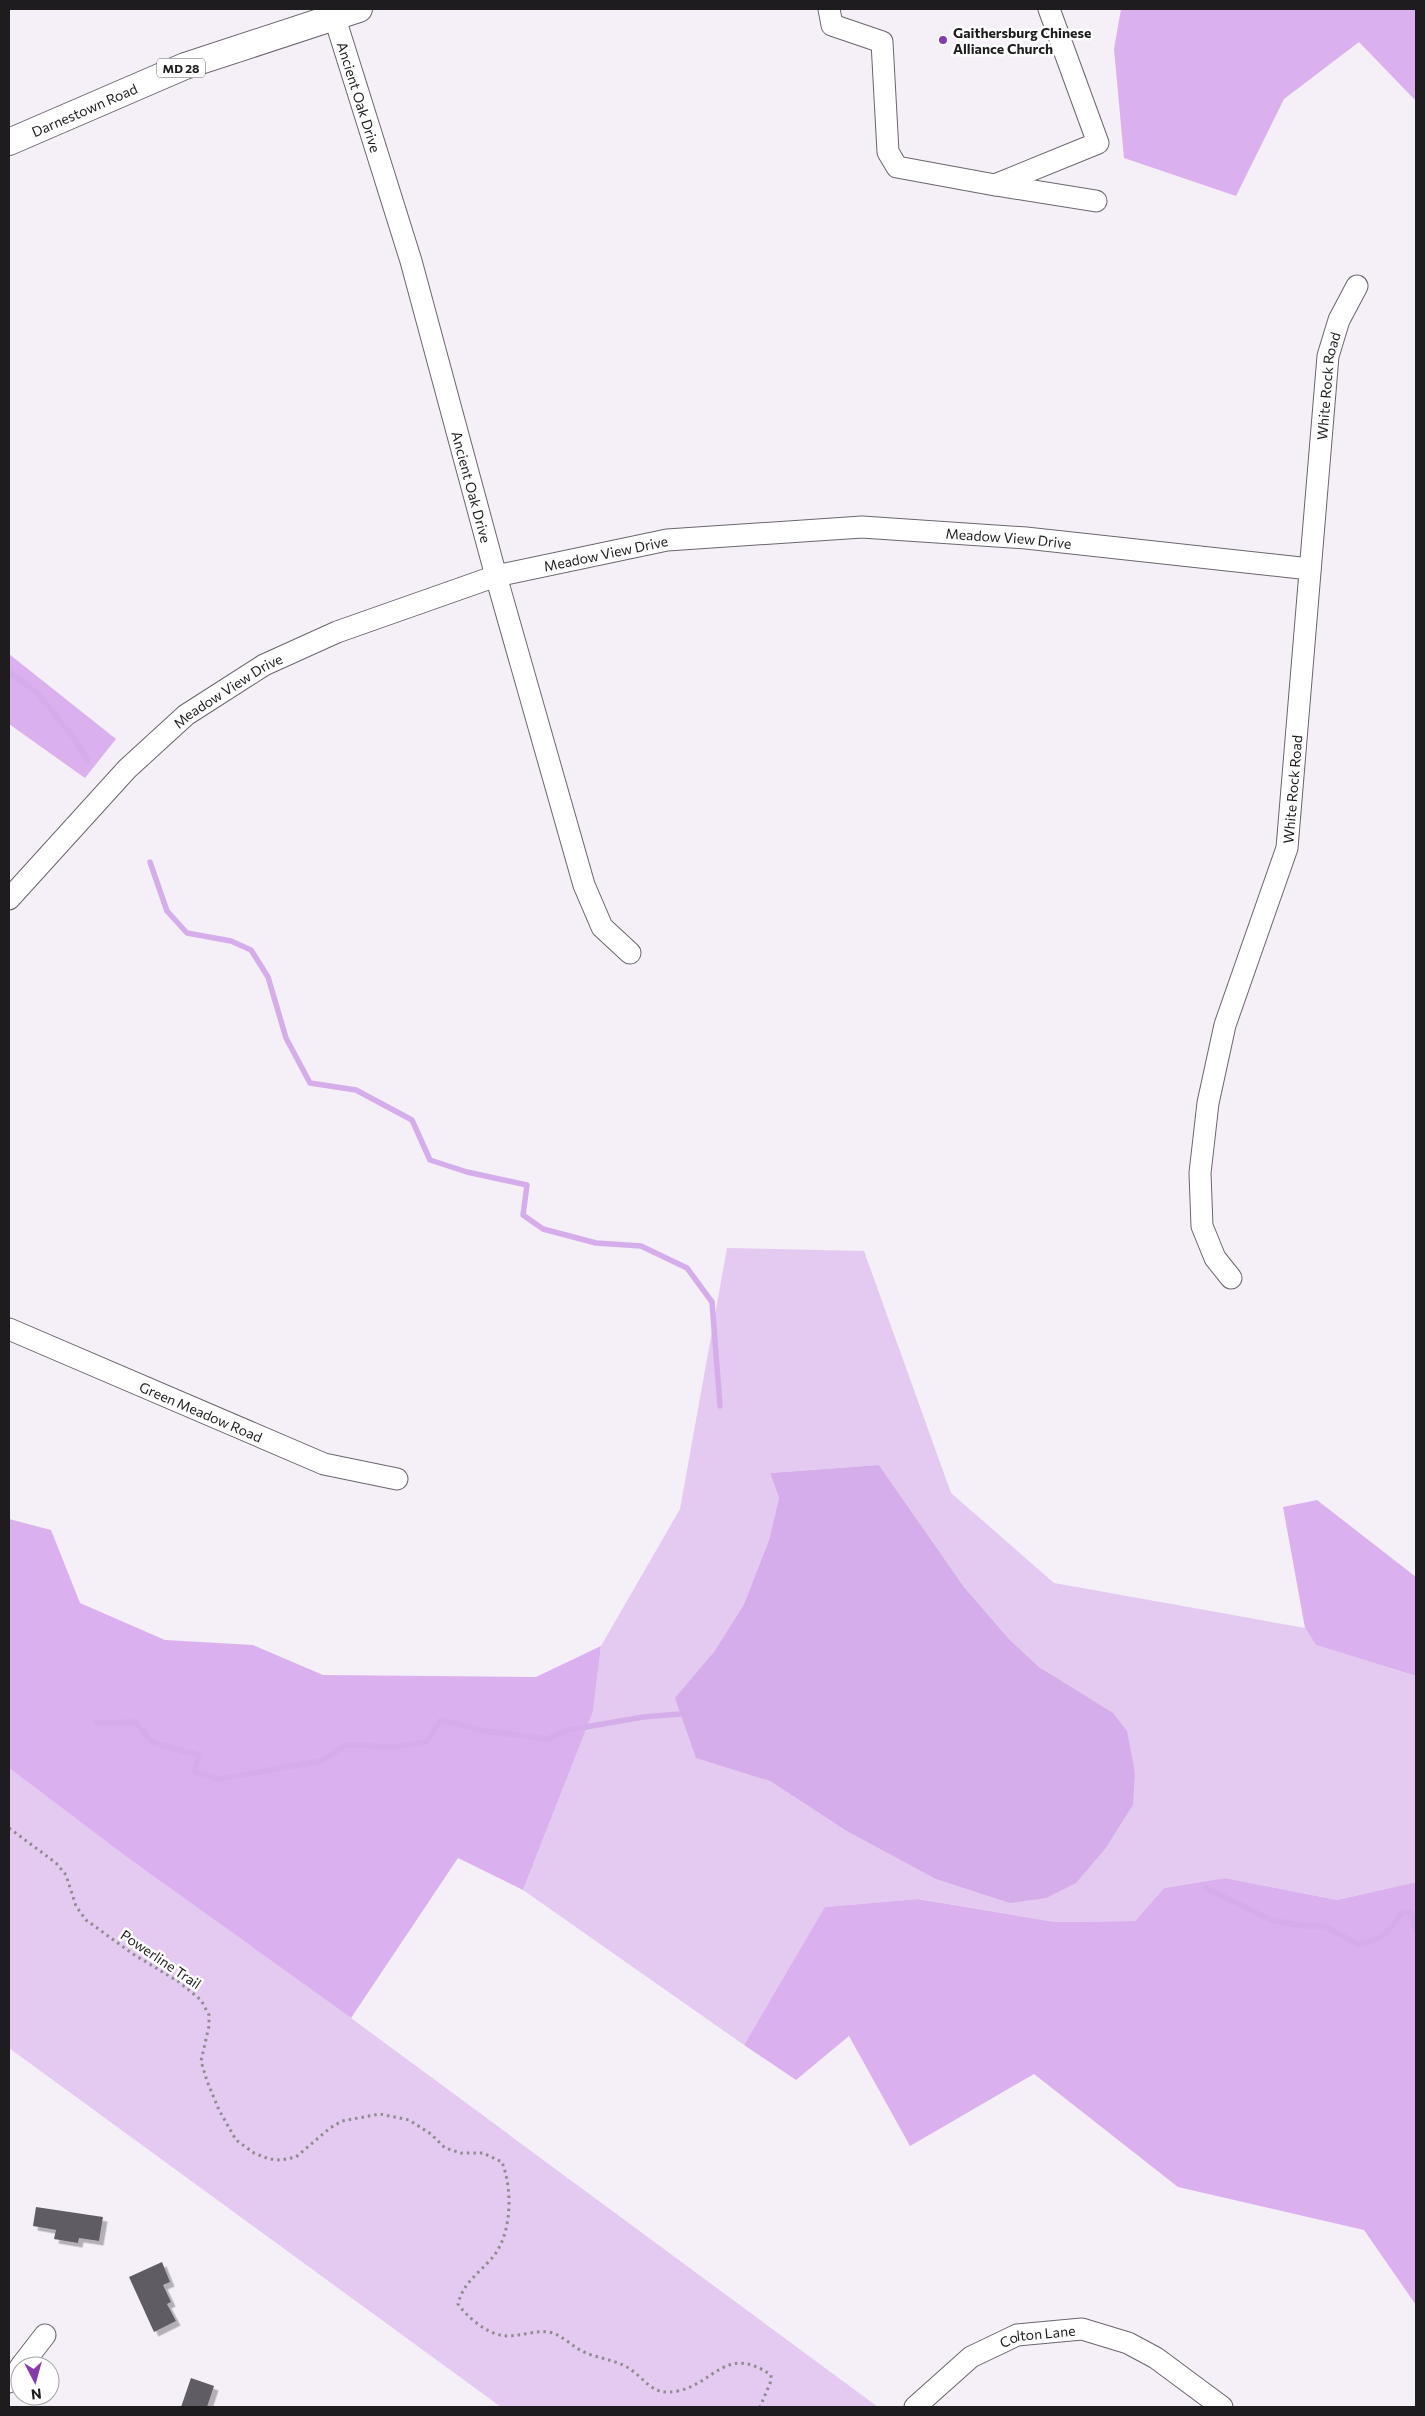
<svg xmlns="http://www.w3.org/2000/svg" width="1425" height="2416" font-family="Commissioner,sans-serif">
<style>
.green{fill:#e4caf1;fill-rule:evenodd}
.forest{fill:#dab1ee}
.water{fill:#d5adea}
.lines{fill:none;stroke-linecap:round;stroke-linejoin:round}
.stream{stroke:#d5adea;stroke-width:5.5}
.building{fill:#615c63;filter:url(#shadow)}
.minor-casing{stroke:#6b666e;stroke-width:23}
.major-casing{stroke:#6b666e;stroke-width:28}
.path{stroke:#8f8b91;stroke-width:3;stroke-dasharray:2.5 4;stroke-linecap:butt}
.minor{stroke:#fff;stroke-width:21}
.major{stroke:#fff;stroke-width:26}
.poi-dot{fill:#893bab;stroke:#fff;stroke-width:2}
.labels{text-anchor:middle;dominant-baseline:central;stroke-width:5;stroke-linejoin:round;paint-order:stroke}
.shield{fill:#fff;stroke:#626062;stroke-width:1}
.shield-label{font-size:12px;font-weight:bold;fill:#1e1c1f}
.poi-label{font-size:14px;font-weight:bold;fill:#1e1c1f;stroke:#fff;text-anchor:start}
.street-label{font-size:14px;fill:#1e1c1f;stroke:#fff}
</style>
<defs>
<filter id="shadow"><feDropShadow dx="4.5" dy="4.5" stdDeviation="0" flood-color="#0004"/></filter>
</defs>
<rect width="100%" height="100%" fill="#f5eff8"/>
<g class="green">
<path d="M727,1248L864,1251L951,1493L1054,1583L1305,1628L1316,1645L1416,1676V1882L1337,1900L1225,1878L1164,1888L1135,1921L1055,1922L919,1899L826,1907L744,2045L523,1890L593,1712L601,1646L680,1509ZM879,1465L964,1587L1009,1639L1039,1667L1068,1686L1133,1805L1106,1848L1076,1882L845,1830L770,1781L714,1652L744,1604L769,1540L779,1498L770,1473Z"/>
<path d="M9,1768L128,1858L351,2018L878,2407H501L9,2048Z"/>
</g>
<g class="forest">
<path d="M1121,9H1416V101L1359,42L1284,99L1236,196L1124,158L1114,49Z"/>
<path d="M9,654L116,739L85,778L9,724Z"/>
<path d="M1317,1500L1416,1577V1676L1316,1645L1305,1628L1283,1507Z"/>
<path d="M9,1519L51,1530L80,1603L165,1640L253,1645L323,1675L536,1677L601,1646L593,1712L523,1890L458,1858L351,2018L128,1858L9,1768Z"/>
<path d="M1225,1878L1337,1900L1416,1882V2305L1364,2230L1178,2187L1034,2074L910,2146L849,2036L796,2080L744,2045L825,1907L918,1899L1055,1922L1135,1921L1164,1888Z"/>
</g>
<path class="water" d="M879,1465L964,1587L1009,1639L1039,1667L1113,1713L1127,1731L1135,1773L1133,1805L1106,1848L1076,1883L1046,1898L1010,1903L936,1879L845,1830L770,1781L696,1758L675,1698L714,1652L744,1604L769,1540L779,1498L770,1473Z"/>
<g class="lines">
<g class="stream">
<path d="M9,672L38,694L74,738L88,761"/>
<path d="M150,862L167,911L187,933L231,941L251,950L268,977L286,1038L310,1083L356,1090L412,1120L430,1160L467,1172L527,1185L523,1215L543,1229L596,1243L641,1246L687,1268L712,1302L720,1406"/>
<path d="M96,1723L135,1722L153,1743L199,1755L195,1772L219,1779L321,1761L347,1745L396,1747L426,1742L441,1720L486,1731L547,1739L568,1730L643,1717L680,1714"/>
<path d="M1206,1888L1272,1920L1303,1926H1325L1359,1945C1382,1940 1390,1931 1402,1912H1411L1416,1930"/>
</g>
</g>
<g class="building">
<path d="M36,2207L103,2217L99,2241L79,2238L78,2243L54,2239L56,2230L33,2226Z"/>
<path d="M162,2262L170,2282L163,2285L171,2302L167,2304L176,2321L154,2332L129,2277Z"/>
<path d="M191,2378L214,2386L207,2407H181Z"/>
</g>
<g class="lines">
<g class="minor-casing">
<g id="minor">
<path id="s1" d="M332,9L411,261L496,576L584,885L602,927L630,953"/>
<path d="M829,9L832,25L882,42L888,152L897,167L995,185L1098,143L1049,9"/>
<path d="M996,185L1096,201"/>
<path id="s2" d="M9,899L127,769L186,715L264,665L337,632L496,576L667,540L862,527L1026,538L1310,569"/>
<path id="s3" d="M1231,1278L1215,1258L1202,1226L1200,1173L1208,1103L1225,1025L1287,848L1328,356L1339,320L1357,286"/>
<path id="s4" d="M9,1329L324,1464L397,1479"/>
<path d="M21,2366L45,2335"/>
<path d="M9,2382L20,2368"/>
<path id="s5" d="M915,2407L971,2357L1017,2335L1082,2329L1128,2343L1156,2358L1222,2407"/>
</g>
</g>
<g class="major-casing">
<g id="major">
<path id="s6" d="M9,142L185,66L359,9"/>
</g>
</g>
<path class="path" d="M9,1828L56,1863L66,1875L76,1906L86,1920L133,1954L179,1982L201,2000L209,2015V2026L201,2061L207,2081L219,2110L236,2140L254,2153L269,2159L281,2160L296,2157L330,2128L342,2121L380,2114L409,2120L431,2134L445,2148L461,2153H483L502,2162C513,2190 512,2235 492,2258C478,2274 463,2283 458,2304C466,2316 485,2332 500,2335C517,2339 536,2328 553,2333C564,2337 572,2346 582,2351C595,2358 612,2359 625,2366C645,2376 649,2397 678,2391C715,2383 726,2344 771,2375V2381L760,2407"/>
<use href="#minor" class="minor"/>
<use href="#major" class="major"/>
</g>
<circle class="poi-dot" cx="943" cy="40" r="5"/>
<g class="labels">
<rect class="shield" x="157" y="58.5" width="48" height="19" rx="4"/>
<g class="shield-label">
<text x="181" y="68">MD 28</text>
</g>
<g class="poi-label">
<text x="953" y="32">Gaithersburg Chinese<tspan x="953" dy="16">Alliance Church</tspan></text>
</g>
<g class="street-label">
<text stroke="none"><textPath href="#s1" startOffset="92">Ancient Oak Drive</textPath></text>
<text stroke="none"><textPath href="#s6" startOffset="82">Darnestown Road</textPath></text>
<text stroke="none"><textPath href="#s3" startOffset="915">White Rock Road</textPath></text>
<text stroke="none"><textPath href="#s1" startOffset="498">Ancient Oak Drive</textPath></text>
<text stroke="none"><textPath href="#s2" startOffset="1114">Meadow View Drive</textPath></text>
<text stroke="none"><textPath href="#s2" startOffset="709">Meadow View Drive</textPath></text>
<text stroke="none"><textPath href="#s2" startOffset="304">Meadow View Drive</textPath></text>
<text stroke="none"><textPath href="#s3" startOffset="510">White Rock Road</textPath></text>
<text stroke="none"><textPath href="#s4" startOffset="209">Green Meadow Road</textPath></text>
<text transform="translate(161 1959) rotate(34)">Powerline Trail</text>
<text stroke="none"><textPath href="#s5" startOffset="146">Colton Lane</textPath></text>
</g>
</g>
<rect width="1425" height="2416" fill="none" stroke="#1e1c1f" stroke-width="20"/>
<g transform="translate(35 2381) rotate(174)"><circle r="24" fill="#ffffff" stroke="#a5a4a5"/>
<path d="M0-4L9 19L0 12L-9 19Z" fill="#893bab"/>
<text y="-8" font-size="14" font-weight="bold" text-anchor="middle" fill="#1e1c1f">N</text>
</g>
</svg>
